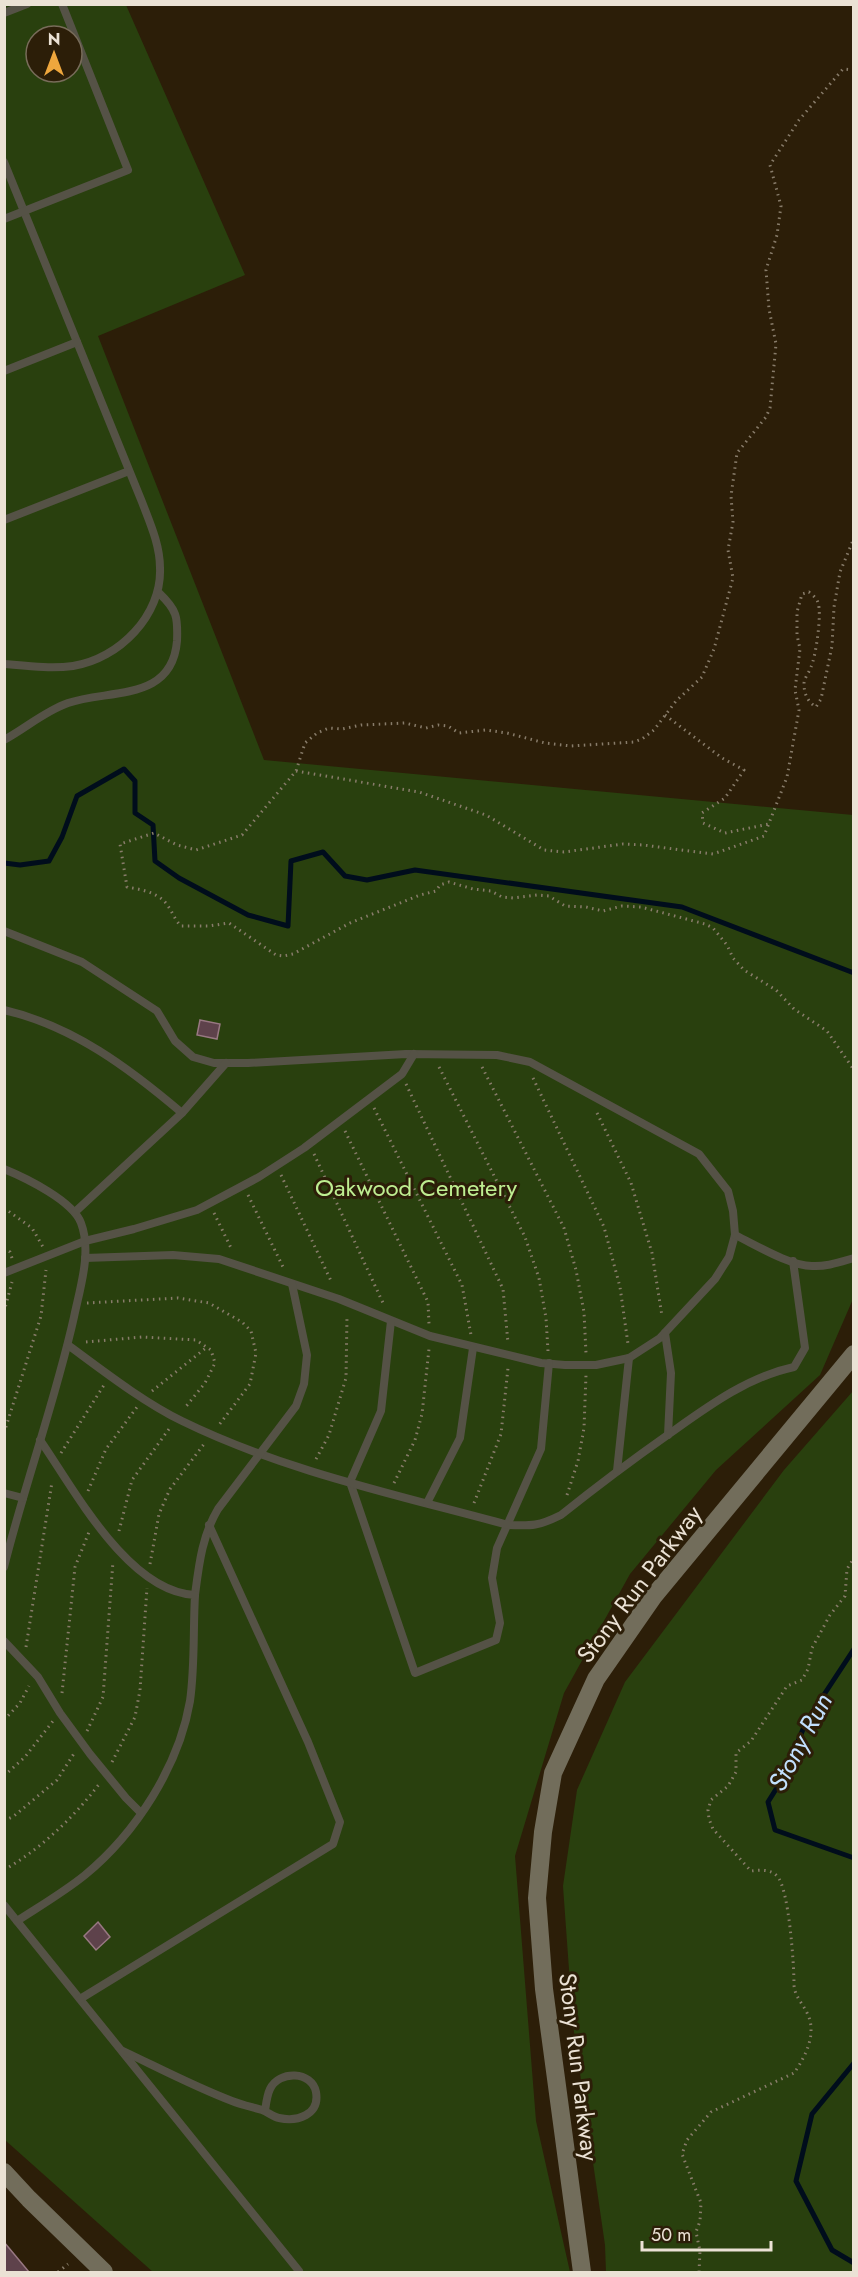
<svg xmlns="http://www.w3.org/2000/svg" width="858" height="2277" font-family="Jost,sans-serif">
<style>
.green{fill:#29400e;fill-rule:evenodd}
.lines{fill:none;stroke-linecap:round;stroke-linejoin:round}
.stream{stroke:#000d1c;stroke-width:5}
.building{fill:#5e424b;stroke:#987882;stroke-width:1.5}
.path{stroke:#887c6a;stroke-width:3;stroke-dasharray:1.5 4.5;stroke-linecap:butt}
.lane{stroke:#555246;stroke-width:8}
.secondary{stroke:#726d5b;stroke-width:18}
.labels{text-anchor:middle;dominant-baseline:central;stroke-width:6;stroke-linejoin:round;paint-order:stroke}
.park-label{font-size:24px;fill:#beee91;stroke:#2c1e08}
.street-label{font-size:24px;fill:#ebe2d5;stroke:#2c1e08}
.water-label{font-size:26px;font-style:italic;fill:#c2e0fe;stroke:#2c1e08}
</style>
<rect width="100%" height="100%" fill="#2c1e08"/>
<g class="green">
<path d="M5,5H126L245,275L98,336L264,760L853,815V1299L820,1375L716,1470L630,1574L564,1693L515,1856L536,2121L570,2272H153L5,2140ZM36,36H72V72H36Z"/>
<path d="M853,1391V2272H606L605,2245L573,2025L563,1886L577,1790L625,1682L784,1470Z"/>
</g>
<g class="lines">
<g class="stream">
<path d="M4,863L20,865L49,861L62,837L77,796L124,769L135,781V813L153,825L155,861L179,878L248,915L288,926L291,861L323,852L345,876L367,880L415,870L682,907L854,973"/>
<path d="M854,1649L806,1722L783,1778L768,1802L775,1830L854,1858"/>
<path d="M854,2063L812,2114L796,2181L832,2250L854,2263"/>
</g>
</g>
<g class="building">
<path d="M200,1020L220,1024L217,1039L197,1035Z"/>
<path d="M98,1922L110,1937L96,1950L84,1936Z"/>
<path d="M4,2242L29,2272H4Z"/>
</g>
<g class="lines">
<g class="path">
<path d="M854,70L843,69L799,120L770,165L781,206L777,235L766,270L769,309L776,344L770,408L766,417L737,453L731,496L733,522L728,550L733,578L714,649L702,677L676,701L654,730L642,739L634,742L571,746L545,743L507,733L486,730L459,733L448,726L438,725L426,728L405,723L361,725L342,729L329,728L317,733L305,743L296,771L242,835L196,850L177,845L154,833L120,844L127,887C139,889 155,892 164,901C171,908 174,919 181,926H209L229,923L276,955L284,956L293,954L350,923L420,895L436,891L440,885L449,882L473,889L491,891L502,897L513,898L537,895L549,896L565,906L586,907L603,911L622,906L641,907L705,924L713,928L727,945L733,958L744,970L776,990L794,1009L827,1031L854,1070"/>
<path d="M665,715L722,758L744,770L725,798L702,813L703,823L725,833L769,824"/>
<path d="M296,771L419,792L486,815L544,850L564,852L623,844L643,845L713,854L764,836L787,777L799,710L795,690L800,649L797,635V612L802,594L809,592C812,595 817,598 818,603C822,613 816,656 811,667C809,673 804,678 804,684C804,694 808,702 816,707L821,699L832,646L834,607L840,572L854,538"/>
<path d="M439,1067L525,1237L539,1278L546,1318L548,1351"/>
<path d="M482,1067L564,1228L576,1270L584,1312L586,1353"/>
<path d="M533,1078L604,1227L620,1287L628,1344"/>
<path d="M406,1084L503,1289L508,1343"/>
<path d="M374,1108L462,1285L471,1335"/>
<path d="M597,1113L631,1183L652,1253L662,1316"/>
<path d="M345,1131L428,1302L429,1324"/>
<path d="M314,1154L383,1303"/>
<path d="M281,1175L332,1283"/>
<path d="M248,1195L283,1267"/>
<path d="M4,1208L32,1228L43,1247"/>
<path d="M214,1213L232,1250"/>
<path d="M4,1248L10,1252L12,1258"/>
<path d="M87,1303L178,1298L209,1303L242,1322L251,1331L256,1353L250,1384L219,1425"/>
<path d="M4,1312L12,1282"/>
<path d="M86,1342L142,1337L196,1340L211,1350L215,1363L205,1383L184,1409"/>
<path d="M152,1391L207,1347"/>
<path d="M4,1433L41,1316L46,1270"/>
<path d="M61,1453L104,1385"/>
<path d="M316,1459L329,1435L346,1378L347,1316"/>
<path d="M394,1483L415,1440L422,1414L429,1349"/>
<path d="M88,1491L106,1449L137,1407"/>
<path d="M567,1495L578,1461L584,1428L586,1375"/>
<path d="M474,1503L501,1434L508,1368"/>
<path d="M119,1531L132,1480L169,1429"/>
<path d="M150,1564L159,1514L170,1489L204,1444"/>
<path d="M26,1647L52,1482"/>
<path d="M62,1693L75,1567L89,1532"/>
<path d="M4,1720L20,1703L29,1686"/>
<path d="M87,1731L103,1697L113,1561"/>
<path d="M112,1762L135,1717L140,1690L147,1588"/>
<path d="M4,1776L25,1757L53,1721"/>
<path d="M4,1821L14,1816L57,1780L75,1752"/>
<path d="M4,1870C42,1848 74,1817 100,1783"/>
<path d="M58,2272L68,2264"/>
<path d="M699,2272L700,2251L696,2232L700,2221L701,2203L682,2154L687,2140L711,2112L794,2073C802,2062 811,2045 811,2031C812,2009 794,2001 794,1984C794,1965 789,1888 777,1876C771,1869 759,1870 751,1871L713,1829L709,1819L708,1810L711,1800L728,1786L736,1772V1753L751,1741L787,1686L802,1680L808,1669L812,1648L830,1615L845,1596L847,1569L854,1558"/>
</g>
<g class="lane">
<path d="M4,13L27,4"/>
<path d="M4,162L142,502C150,523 160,545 160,568C162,615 119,659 73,666C51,669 27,666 4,664"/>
<path d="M4,219L128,170L62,4"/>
<path d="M4,371L77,342"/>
<path d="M4,520L129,471"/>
<path d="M4,740C26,728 45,711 68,703C109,689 172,702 177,641C178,617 177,610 159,593"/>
<path d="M4,931L82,962L157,1011L175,1041L193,1057L214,1063H248L406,1054L497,1055L530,1062L699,1154L728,1191L733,1211L735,1235L729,1257L715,1279L660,1338L629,1358L596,1365H565L541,1363L430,1336L339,1299L219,1259L173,1255L85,1258"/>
<path d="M4,1010C73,1026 129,1068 182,1113"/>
<path d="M4,1169C26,1178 73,1201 81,1223C92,1252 80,1288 74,1317C55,1402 25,1483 4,1567"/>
<path d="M75,1212L182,1113L226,1063"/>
<path d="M735,1235C756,1245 790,1266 812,1266C826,1267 840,1262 854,1258"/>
<path d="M4,1273L85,1241L134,1229L197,1210L259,1177L304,1148L402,1074L414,1054"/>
<path d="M391,1321L381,1411L350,1482L415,1673L496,1640L500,1623L492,1578L497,1548L541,1449L549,1363"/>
<path d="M665,1333L671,1373L668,1435"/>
<path d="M68,1345C102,1370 143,1402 182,1421C284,1471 398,1495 508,1525C532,1526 539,1526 561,1515C596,1487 632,1460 669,1434C707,1407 747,1377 794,1367L805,1348L793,1261"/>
<path d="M617,1471L629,1358"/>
<path d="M4,1493L23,1498"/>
<path d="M427,1503L460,1438L473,1348"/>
<path d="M195,1595C199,1564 202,1536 218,1509L296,1406L304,1384L307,1355L292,1284"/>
<path d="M4,1641L38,1677L60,1713L90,1754L126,1798L141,1813"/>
<path d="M4,1905L299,2271"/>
<path d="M17,1921C40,1906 64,1892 85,1875C136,1833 179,1766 190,1701C195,1666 193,1630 195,1595C128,1592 74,1489 40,1440"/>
<path d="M80,1999L333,1844L340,1822L308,1742L209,1525"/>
<path d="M123,2051C159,2068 195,2087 232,2101C242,2105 252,2107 262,2110C268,2112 273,2117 279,2118C297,2122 320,2115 316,2092C312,2071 279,2070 270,2089C267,2095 266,2104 265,2111"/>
</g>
<g class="secondary">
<path d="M4,2172L29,2199L104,2272"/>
<path d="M582,2272L544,1989L537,1898L543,1832L553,1773L596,1679L653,1597L854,1354"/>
</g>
</g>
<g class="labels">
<g class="park-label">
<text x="416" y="1187">Oakwood Cemetery</text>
</g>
<g class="street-label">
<text transform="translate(639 1584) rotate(-53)">Stony Run Parkway</text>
<text transform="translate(579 2067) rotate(83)">Stony Run Parkway</text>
</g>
<g class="water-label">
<text transform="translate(800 1742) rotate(-62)">Stony Run</text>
</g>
</g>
<rect width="858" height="2277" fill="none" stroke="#ebe2d5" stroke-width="12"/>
<g transform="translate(54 54)"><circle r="28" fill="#2c1e08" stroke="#786c5a" stroke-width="1.5"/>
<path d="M0-4.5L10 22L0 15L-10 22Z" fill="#efa73d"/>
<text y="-9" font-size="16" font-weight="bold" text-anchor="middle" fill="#ebe2d5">N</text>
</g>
<path d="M642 2241v9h129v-9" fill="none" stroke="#ebe2d5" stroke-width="3"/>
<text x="651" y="2241" font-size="18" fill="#ebe2d5" stroke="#2c1e08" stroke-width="4.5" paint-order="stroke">50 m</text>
</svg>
